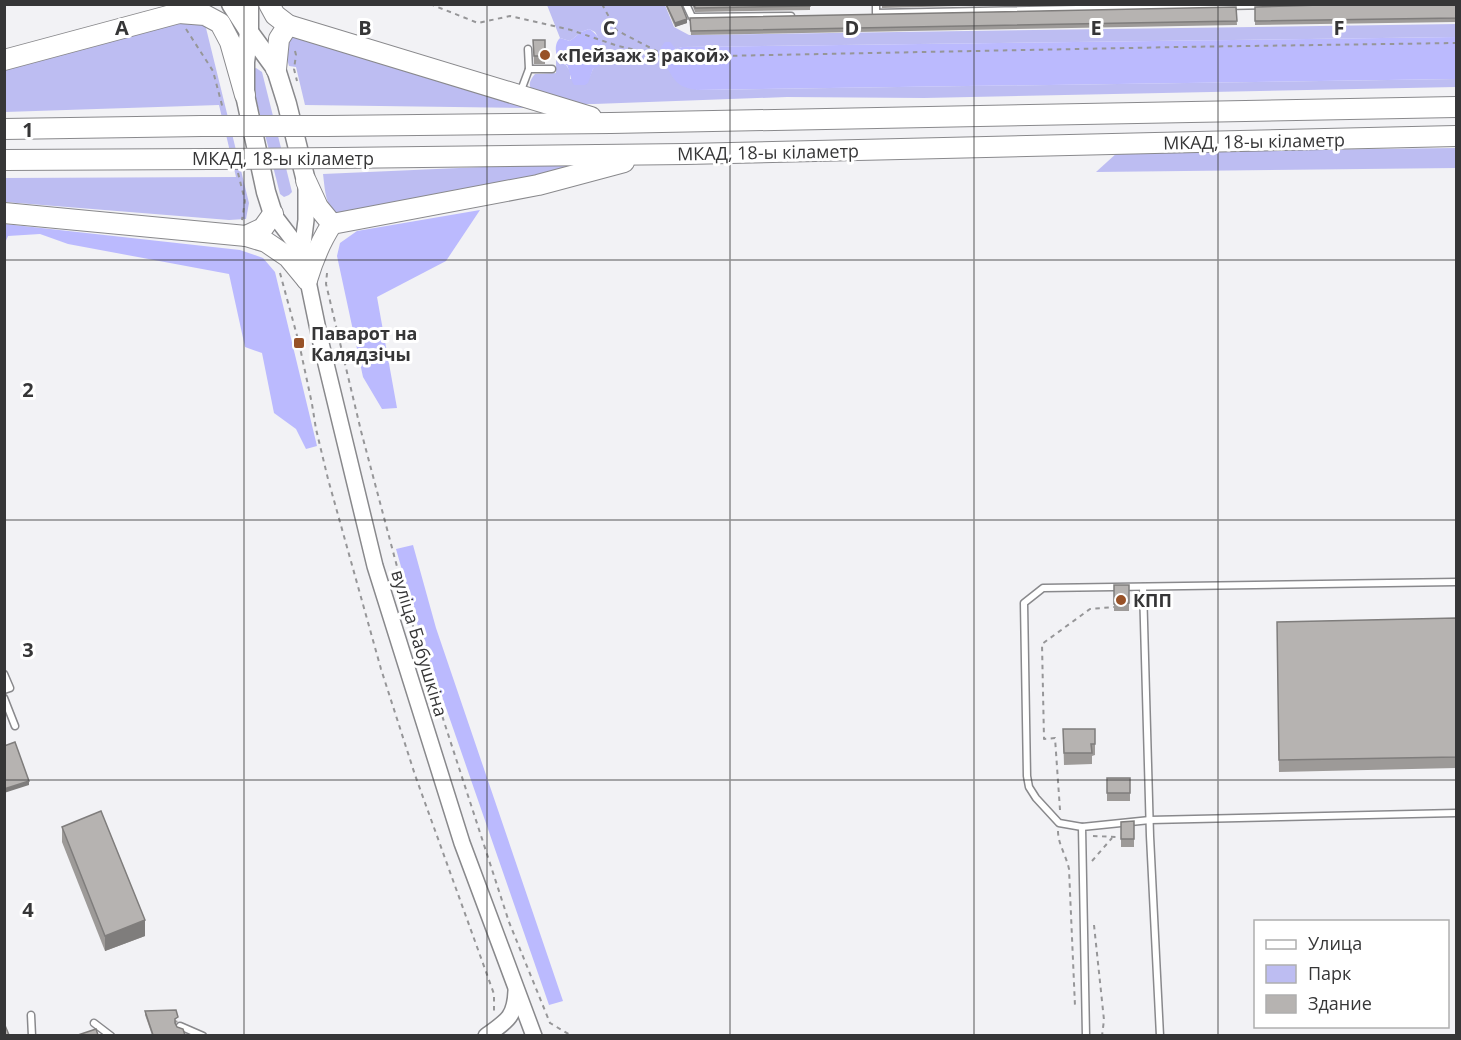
<svg xmlns="http://www.w3.org/2000/svg" width="1461" height="1040" font-family="'Open Sans',sans-serif">
<style>
.green{fill:#bdbdf2}
.forest{fill:#bbbafe}
.lines{fill:none;stroke-linecap:round;stroke-linejoin:round}
.service-casing{stroke:#89898c;stroke-width:9}
.tertiary-casing{stroke:#89898c;stroke-width:18}
.primary-casing{stroke:#89898c;stroke-width:21}
.trunk-casing{stroke:#89898c;stroke-width:22}
.path{stroke:#969698;stroke-width:2;stroke-dasharray:4.5 4.5;stroke-linecap:butt}
.service{stroke:#fff;stroke-width:6}
.tertiary{stroke:#fff;stroke-width:15}
.primary{stroke:#fff;stroke-width:18}
.trunk{stroke:#fff;stroke-width:20}
.trunk-bridge-casing{stroke:#89898c;stroke-width:22;stroke-linecap:butt}
.trunk-bridge{stroke:#fff;stroke-width:20}
.wall{fill:#9d9a98}
.shaded-wall{fill:#7f7d7c}
.building{fill:#b6b3b1;stroke:#7f7d7c;stroke-width:1.5}
.grid{fill:none;stroke:#363637;stroke-width:1.5;stroke-opacity:0.55}
.poi-dot{fill:#985228;stroke:#fff;stroke-width:2}
.labels{text-anchor:middle;dominant-baseline:central;stroke-width:6;stroke-linejoin:round;paint-order:stroke}
.poi-label{font-size:18px;font-weight:bold;fill:#363637;stroke:#fff;text-anchor:start}
.street-label{font-size:18px;fill:#363637;stroke:#fff}
.grid-label{font-size:20px;text-anchor:middle;font-weight:bold;fill:#363637;stroke:#fff;stroke-width:6;stroke-linejoin:round;paint-order:stroke}
</style>
<rect width="100%" height="100%" fill="#f2f2f5"/>
<g class="green">
<path d="M547,5H665L674,27L689,35L1456,24V37L682,47L676,49L672,46L661,47L697,90L1456,79V87L924,98L787,97L594,104H579L531,89C528,83 531,79 535,74L556,73V48L561,63L566,65L570,71V79L590,76L593,69L607,53L595,32L589,29L581,32L570,41L560,38Z"/>
<path d="M188,20L203,23L206,28L249,203L246,219L229,220L5,202L4,178L236,177L219,105L5,112V70Z"/>
<path d="M288,35H298L527,108L305,105L296,67L289,66L283,45Z"/>
<path d="M256,68L262,72L292,192L289,195L284,197L280,194L250,75L251,70Z"/>
<path d="M1456,148V168L1096,172L1118,152Z"/>
<path d="M595,162L513,183L342,214C325,213 325,188 323,174Z"/>
</g>
<g class="forest">
<path d="M589,29C599,34 607,51 607,61L593,69L588,83L585,85H574C570,78 570,72 567,65C556,61 552,46 560,38L570,41L581,32Z"/>
<path d="M1456,37V79L697,90C692,89 686,88 682,86C672,81 661,58 661,47L665,42H670L676,49L682,47Z"/>
<path d="M480,210L446,261L377,297L397,408L382,409L363,377L337,256L340,243L357,231Z"/>
<path d="M5,224L240,250L263,258L275,272L317,446L306,449L296,429L274,413L262,353L245,347L229,274L68,244L40,234L8,236L5,243Z"/>
<path d="M413,545L436,628L563,1001L549,1005L419,630L396,549Z"/>
</g>
<g class="lines">
<g class="service-casing">
<g id="service">
<path d="M686,4L692,17L791,16"/>
<path d="M876,4V13L1321,4"/>
<path d="M528,49L529,69H552"/>
<path d="M520,93L529,69"/>
<path d="M1143,587L1150,836L1160,1036"/>
<path d="M4,674L10,688L4,690"/>
<path d="M4,698L15,726"/>
<path d="M1082,827L1059,823L1036,798L1029,787L1027,776L1024,603L1043,588L1456,582"/>
<path d="M31,1015L32,1036"/>
<path d="M94,1023L111,1036"/>
<path d="M180,1026L203,1036"/>
<path d="M1086,1036L1082,827L1150,820L1456,813"/>
</g>
</g>
<g class="tertiary-casing">
<g id="tertiary">
<path d="M306,186V220L302,252L320,339L375,566L462,843L534,1036"/>
<path d="M273,214L302,252"/>
<path d="M486,1036C507,1021 515,1017 516,991"/>
</g>
</g>
<g class="primary-casing">
<g id="primary">
<path d="M231,4L249,32L276,69L287,104L306,181"/>
<path d="M249,4V32L245,62V95L266,192L273,214"/>
</g>
</g>
<g class="trunk-casing">
<g id="trunk">
<path d="M269,4L275,15L288,25L591,117"/>
<path d="M179,13L205,15L220,23L230,42L245,95"/>
<path d="M4,60L179,13L193,4"/>
<path d="M276,69L279,39L288,25"/>
<path d="M327,126L611,123L1456,107"/>
<path d="M4,129L202,126"/>
<path d="M336,158L686,154L1456,136"/>
<path d="M4,160L211,159"/>
<path d="M306,181L318,207L332,224"/>
<path d="M4,213L246,236L266,242L288,257L307,280"/>
<path d="M246,236L263,228L273,214"/>
<path d="M307,280C313,260 320,242 332,224L538,185L624,162"/>
</g>
</g>
<g class="path">
<path d="M430,4L478,23L510,16L571,30L618,46L664,56"/>
<path d="M602,4L616,30L668,57L1179,47L1456,43"/>
<path d="M186,29L213,71L223,109"/>
<path d="M295,51L296,55L294,69L297,81"/>
<path d="M238,173L245,201L242,220"/>
<path d="M280,273L299,343L312,404L316,429L328,479L381,669L415,775L494,994V1012"/>
<path d="M327,273L326,284L361,431L412,623L509,922L550,1023L572,1036"/>
<path d="M1060,810L1055,738L1044,739L1042,644L1090,609L1114,607"/>
<path d="M1058,831C1058,844 1066,855 1069,869L1075,1006"/>
<path d="M1093,836L1117,837"/>
<path d="M1092,861L1112,838"/>
<path d="M1094,925L1104,1020L1102,1036"/>
</g>
<use href="#service" class="service"/>
<use href="#tertiary" class="tertiary"/>
<use href="#primary" class="primary"/>
<use href="#trunk" class="trunk"/>
<g class="trunk-bridge-casing">
<g id="trunk-bridge">
<path d="M202,126H327"/>
<path d="M211,159L336,158"/>
</g>
</g>
<use href="#trunk-bridge" class="trunk-bridge"/>
</g>
<g class="wall">
<path d="M665,4H681L687,23L675,27Z"/>
<path d="M692,4H810V10L695,12Z"/>
<path d="M882,4H1037L882,8Z"/>
<path d="M1456,4V22L1255,25V7Z"/>
<path d="M1236,7L1237,25L691,35L690,18Z"/>
<path d="M533,40H545V64H534Z"/>
<rect x="1114" y="585" width="15" height="26"/>
<path d="M1456,618V768L1279,772L1277,622Z"/>
<path d="M1063,729L1095,744V755L1092,756V764L1064,765Z"/>
<rect x="1107" y="778" width="23" height="23"/>
<path d="M1134,821V847H1121V822Z"/>
<path d="M62,827L145,936L105,951L62,842Z"/>
<path d="M145,1011L178,1021L175,1024L185,1035H152L145,1015Z"/>
</g>
<g class="shaded-wall">
<path d="M687,19V23L675,27V23Z"/>
<path d="M29,781V785L4,793V789Z"/>
<path d="M145,920V936L105,951V936Z"/>
</g>
<g class="building">
<path d="M666,4H681L687,19L675,23Z"/>
<path d="M694,4H810V6L695,8Z"/>
<path d="M1323,4H1456V18L1255,21V7L1321,5Z"/>
<path d="M1236,7L1237,21L691,31L690,18Z"/>
<path d="M533,40H545V56H534Z"/>
<path d="M1114,585H1129V603L1114,604Z"/>
<path d="M1456,618V757L1279,760L1277,622Z"/>
<path d="M1063,729H1095V744H1091L1092,753H1064Z"/>
<path d="M15,742L29,781L4,789V746Z"/>
<rect x="1107" y="778" width="23" height="15"/>
<path d="M101,811L145,920L105,936L62,827Z"/>
<path d="M1134,821V839H1121V822Z"/>
<path d="M176,1010L178,1017L175,1019V1023L177,1027L183,1029L185,1035H153L145,1011Z"/>
<path d="M4,1023L9,1035H4Z"/>
<path d="M96,1029L98,1035H78Z"/>
</g>
<path class="grid" d="M244,4V1036M487,4V1036M730,4V1036M974,4V1036M1218,4V1036M4,260H1456M4,520H1456M4,780H1456"/>
<g class="poi-dot">
<circle cx="545" cy="55" r="6"/>
<rect x="293" y="337" width="12" height="12" rx="3"/>
<circle cx="1121" cy="600" r="6"/>
</g>
<g class="labels">
<g class="poi-label">
<text x="557" y="55">«Пейзаж з ракой»</text>
<text x="311" y="333">Паварот на<tspan x="311" dy="21">Калядзічы</tspan></text>
<text x="1133" y="600">КПП</text>
</g>
<g class="street-label">
<text transform="translate(1254 141) rotate(-1)">МКАД, 18-ы кіламетр</text>
<text transform="translate(768 152) rotate(-1)">МКАД, 18-ы кіламетр</text>
<text x="283" y="158">МКАД, 18-ы кіламетр</text>
<text transform="translate(420 643) rotate(73)">вуліца Бабушкіна</text>
</g>
</g>
<g class="grid-label">
<text x="122" y="35">A</text>
<text x="365" y="35">B</text>
<text x="609" y="35">C</text>
<text x="852" y="35">D</text>
<text x="1096" y="35">E</text>
<text x="1339" y="35">F</text>
<text x="28" y="137">1</text>
<text x="28" y="397">2</text>
<text x="28" y="657">3</text>
<text x="28" y="917">4</text>
</g>
<rect width="1461" height="1040" fill="none" stroke="#363637" stroke-width="12"/>
<rect x="1254" y="920" width="195" height="108" fill="#ffffff" stroke="#afafaf" stroke-width="1.5"/>
<rect x="1266" y="940" width="30" height="9" fill="#ffffff" stroke="#afafaf" stroke-width="1.5"/>
<text x="1308" y="950" font-size="18" fill="#363637">Улица</text>
<rect x="1266" y="965" width="30" height="18" fill="#bdbdf2" stroke="#afafaf" stroke-width="1.5"/>
<text x="1308" y="980" font-size="18" fill="#363637">Парк</text>
<rect x="1266" y="995" width="30" height="18" fill="#b6b3b1" stroke="#afafaf" stroke-width="1.5"/>
<text x="1308" y="1010" font-size="18" fill="#363637">Здание</text>
</svg>
